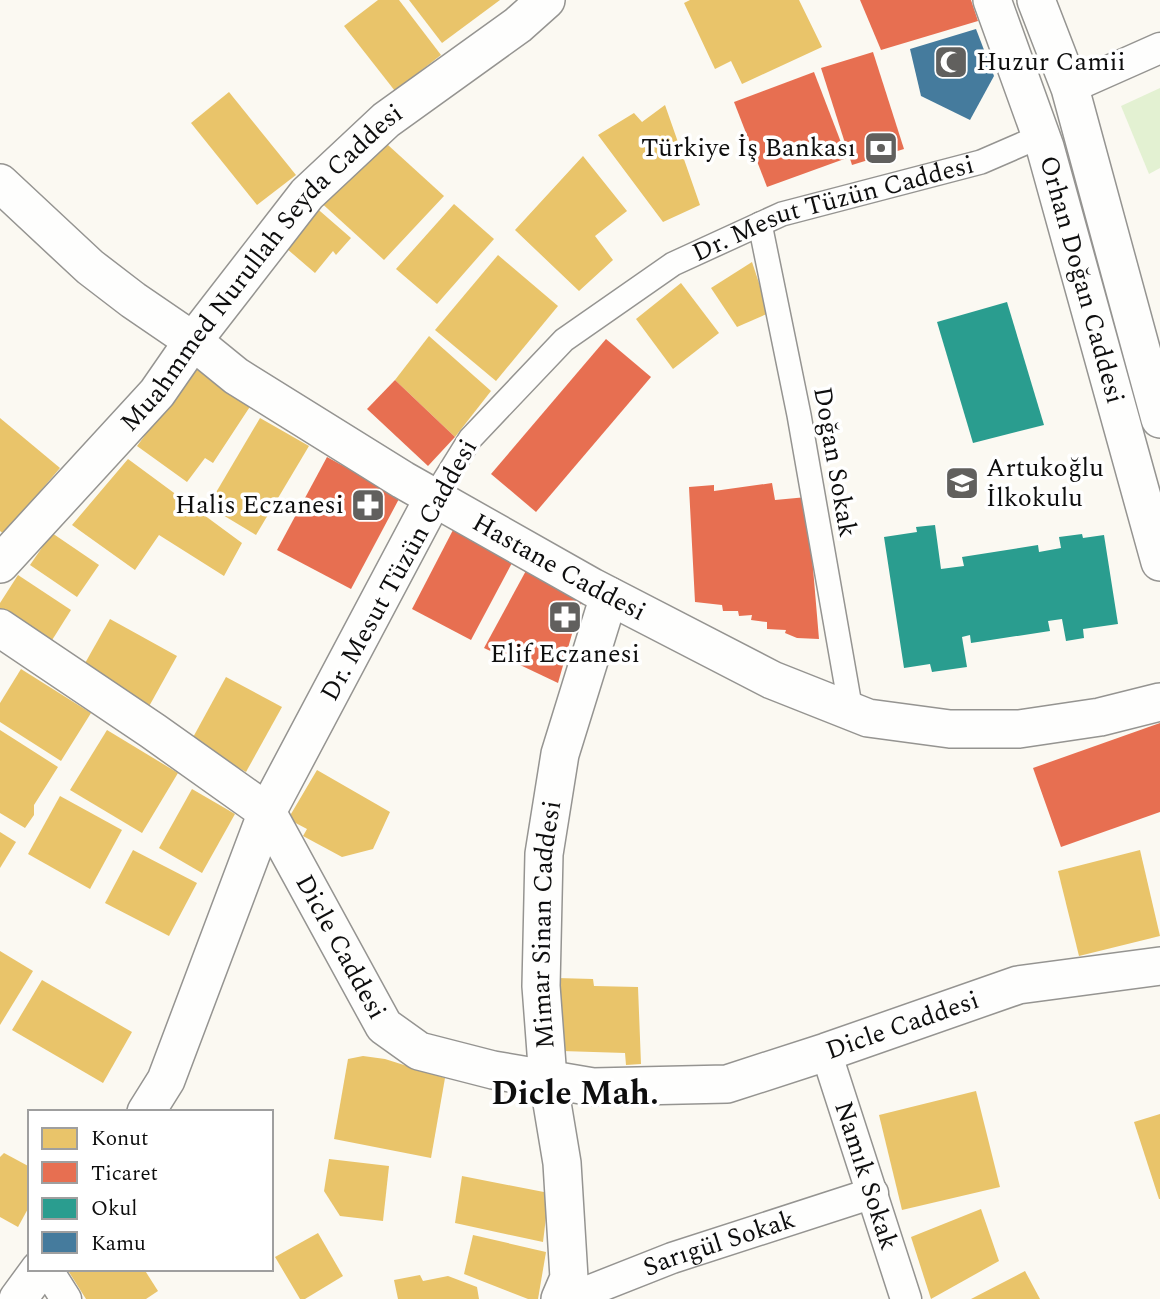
<svg xmlns="http://www.w3.org/2000/svg" width="1160" height="1299" font-family="Spectral,serif">
<style>
.green{fill:#e3f1d2}
.homes{fill:#e9c46a}
.shops{fill:#e76f51}
.schools{fill:#2a9d8f}
.public{fill:#457b9d}
.lines{fill:none;stroke-linecap:round;stroke-linejoin:round}
.pedestrian-casing{stroke:#959491;stroke-width:26}
.minor-casing{stroke:#959491;stroke-width:33}
.tertiary-casing{stroke:#959491;stroke-width:40}
.pedestrian{stroke:#fefefd;stroke-width:23}
.minor{stroke:#fefefd;stroke-width:30}
.tertiary{stroke:#fefefd;stroke-width:37}
.labels{text-anchor:middle;dominant-baseline:central;stroke-width:7;stroke-linejoin:round;paint-order:stroke}
.poi-label{font-size:26px;fill:#0e0e0e;stroke:#fff;text-anchor:start}
.street-label{font-size:26px;fill:#0e0e0e;stroke:#fff}
.district-label{font-size:33px;font-weight:bold;fill:#0e0e0e;stroke:#fff}
</style>
<rect width="100%" height="100%" fill="#fbf9f2"/>
<path class="green" d="M1160,88V168L1149,174L1121,106Z"/>
<g class="homes">
<path d="M378,0H399L441,55L395,91L344,26Z"/>
<path d="M409,0H500L442,43Z"/>
<path d="M690,0H799L822,47L742,84L731,61L715,69L684,3Z"/>
<path d="M229,92L296,175L257,205L191,123Z"/>
<path d="M665,105L700,205L663,222L598,135L634,113L642,122Z"/>
<path d="M377,135L444,196L384,260L317,199Z"/>
<path d="M583,156L627,211L595,236L613,260L579,291L515,230Z"/>
<path d="M454,204L494,239L437,304L396,269Z"/>
<path d="M313,205L351,238L336,255L333,251L315,273L279,242Z"/>
<path d="M498,255L558,306L496,381L435,330Z"/>
<path d="M752,262L769,313L737,327L711,288Z"/>
<path d="M681,283L719,333L673,369L636,319Z"/>
<path d="M429,336L491,391L455,437L395,380Z"/>
<path d="M195,368L253,402L213,463L205,458L187,482L137,446Z"/>
<path d="M0,418L60,468L4,534L0,531Z"/>
<path d="M260,418L309,446L256,535L208,506Z"/>
<path d="M128,459L242,543L224,576L159,535L135,570L72,525Z"/>
<path d="M52,533L99,565L77,597L30,565Z"/>
<path d="M18,575L71,610L49,645L0,614V603Z"/>
<path d="M110,619L177,656L147,710L80,672Z"/>
<path d="M21,669L91,713L61,761L0,722V703Z"/>
<path d="M226,677L282,707L246,772L191,741Z"/>
<path d="M0,730L58,767L34,805V815L25,828L0,813Z"/>
<path d="M107,730L178,773L142,833L70,790Z"/>
<path d="M317,770L390,812L373,849L342,857L303,836L307,829L288,819Z"/>
<path d="M192,789L235,814L202,873L159,848Z"/>
<path d="M60,796L122,830L90,889L28,854Z"/>
<path d="M0,832L16,842L0,868Z"/>
<path d="M133,850L197,883L169,936L105,903Z"/>
<path d="M1140,850L1160,936L1079,956L1058,871Z"/>
<path d="M0,951L33,971L0,1025Z"/>
<path d="M557,978L593,979L594,986L638,987L641,1064L626,1065L625,1053L562,1051Z"/>
<path d="M42,980L132,1032L103,1083L12,1030Z"/>
<path d="M363,1056L385,1059L445,1078L431,1158L334,1139L348,1059Z"/>
<path d="M976,1091L1000,1187L902,1210L879,1115Z"/>
<path d="M1160,1114V1199H1159L1134,1122Z"/>
<path d="M4,1153L30,1167V1205L18,1227L0,1217V1157Z"/>
<path d="M329,1159L389,1166L383,1221L340,1216L324,1191Z"/>
<path d="M462,1176L549,1193L543,1242L455,1223Z"/>
<path d="M981,1209L999,1261L931,1299L911,1237Z"/>
<path d="M318,1233L343,1276L305,1299H300L275,1257Z"/>
<path d="M473,1235L546,1252L538,1299H528L464,1274Z"/>
<path d="M67,1269H144L158,1291L146,1299H86Z"/>
<path d="M1025,1271L1040,1299H971Z"/>
<path d="M420,1275L423,1281L448,1276L477,1287L479,1299H398L394,1280Z"/>
</g>
<g class="shops">
<path d="M860,0H971L978,21L881,50Z"/>
<path d="M873,52L904,149L852,165L821,68Z"/>
<path d="M814,72L847,158L767,187L734,102Z"/>
<path d="M606,339L651,377L536,512L491,474Z"/>
<path d="M395,380L455,437L428,466L367,409Z"/>
<path d="M327,457L400,497L351,589L277,550Z"/>
<path d="M772,483L775,500L807,497L819,639L797,638L785,633L786,630L767,629V622L751,620L752,615L739,616L738,611H723L722,605L695,602L689,487L714,485V491Z"/>
<path d="M453,530L513,561L471,640L412,609Z"/>
<path d="M528,567L582,599L558,683L484,648Z"/>
<path d="M1160,723V812L1061,847L1033,768Z"/>
</g>
<g class="schools">
<path d="M1007,302L1044,425L973,443L937,322Z"/>
<path d="M935,525L941,569L964,566L962,557L1038,545L1039,552L1061,548L1059,537L1082,534L1083,538L1104,535L1118,624L1083,629L1084,638L1066,641L1062,619L1048,621L1050,631L971,643L970,635L962,637L967,667L932,672L930,664L904,668L884,537L917,532L916,527Z"/>
</g>
<path class="public" d="M976,29L994,76L970,120L921,96L910,49Z"/>
<g class="lines">
<g class="pedestrian-casing">
<g id="pedestrian">
<path d="M760,224L799,415L851,711"/>
<path id="s1" d="M434,497L470,439L564,340L673,264L782,214L981,162L1041,136"/>
</g>
</g>
<g class="minor-casing">
<g id="minor">
<path d="M1070,88L1160,48"/>
<path id="s2" d="M826,1052L906,1299"/>
<path d="M47,1269L66,1299"/>
<path id="s3" d="M568,1299L672,1258L873,1193"/>
</g>
</g>
<g class="tertiary-casing">
<g id="tertiary">
<path id="s4" d="M992,0L1045,147L1160,562"/>
<path d="M1036,0L1070,88L1160,419"/>
<path id="s5" d="M0,183L90,267L133,300L193,341L236,376L403,480L592,587L772,680L868,718L950,729H1019L1100,717L1160,702"/>
<path id="s6" d="M0,564L157,393L193,341L307,194L386,120L518,25L546,0"/>
<path id="s7" d="M0,628L153,731L267,812L384,1026L419,1051L493,1070L593,1087L727,1084L826,1052L1018,985L1160,966"/>
<path d="M146,1112L166,1080L267,812L434,497"/>
<path d="M18,1299L40,1269"/>
<path id="s8" d="M560,1299L569,1278L562,1163L548,1079L541,986L544,854L560,754L609,596"/>
</g>
</g>
<use href="#pedestrian" class="pedestrian"/>
<use href="#minor" class="minor"/>
<use href="#tertiary" class="tertiary"/>
</g>
<defs>
<g id="mosque-square" transform="scale(1.75)"><rect x="-9" y="-9" width="18" height="18" rx="4" fill="#61605e" stroke="#fff"/><path d="M3.5-4.9A6 6 0 1 0 3.5 4.9A5 5 0 1 1 3.5-4.9Z" fill="#fff"/></g>
<g id="bank-square" transform="scale(1.75)"><rect x="-9" y="-9" width="18" height="18" rx="4" fill="#61605e" stroke="#fff"/><path d="M-6-4H6V4H-6ZM0-2.3a2.3 2.3 0 1 0 0 4.6a2.3 2.3 0 1 0 0-4.6Z" fill="#fff"/></g>
<g id="school-square" transform="scale(1.75)"><rect x="-9" y="-9" width="18" height="18" rx="4" fill="#61605e" stroke="#fff"/><path d="M0-5L7-2L0 1L-7-2ZM-4 1L0 2.5L4 1V4Q0 6-4 4Z" fill="#fff"/></g>
<g id="pharmacy-square" transform="scale(1.75)"><rect x="-9" y="-9" width="18" height="18" rx="4" fill="#61605e" stroke="#fff"/><path d="M-2-6h4v4h4v4h-4v4h-4v-4h-4v-4h4Z" fill="#fff"/></g>
</defs>
<g fill-rule="evenodd">
<use href="#mosque-square" x="951" y="62"/>
<use href="#bank-square" x="881" y="148"/>
<use href="#school-square" x="962" y="483"/>
<use href="#pharmacy-square" x="368" y="505"/>
<use href="#pharmacy-square" x="565" y="617"/>
</g>
<g class="labels">
<g class="poi-label">
<text x="976" y="62">Huzur Camii</text>
<text x="856" y="148" text-anchor="end">Türkiye İş Bankası</text>
<text x="986" y="468">Artukoğlu<tspan x="986" dy="30">İlkokulu</tspan></text>
<text x="344" y="505" text-anchor="end">Halis Eczanesi</text>
<text x="565" y="654" text-anchor="middle">Elif Eczanesi</text>
</g>
<g class="street-label">
<text stroke="none"><textPath href="#s1" startOffset="508">Dr. Mesut Tüzün Caddesi</textPath></text>
<text stroke="none"><textPath href="#s6" startOffset="396">Muahmmed Nurullah Seyda Caddesi</textPath></text>
<text stroke="none"><textPath href="#s4" startOffset="294">Orhan Doğan Caddesi</textPath></text>
<text transform="translate(835 462) rotate(80)">Doğan Sokak</text>
<text stroke="none"><textPath href="#s5" startOffset="681">Hastane Caddesi</textPath></text>
<text transform="translate(399 570) rotate(-61)">Dr. Mesut Tüzün Caddesi</text>
<text stroke="none"><textPath href="#s8" startOffset="378">Mimar Sinan Caddesi</textPath></text>
<text stroke="none"><textPath href="#s7" startOffset="478">Dicle Caddesi</textPath></text>
<text stroke="none"><textPath href="#s7" startOffset="1108">Dicle Caddesi</textPath></text>
<text stroke="none"><textPath href="#s2" startOffset="130">Namık Sokak</textPath></text>
<text stroke="none"><textPath href="#s3" startOffset="161">Sarıgül Sokak</textPath></text>
</g>
<g class="district-label">
<text x="575" y="1094">Dicle Mah.</text>
</g>
</g>
<rect x="28" y="1110" width="245" height="161" fill="#ffffff" stroke="#9f9f9f" stroke-width="2"/>
<rect x="42" y="1128" width="35" height="21" fill="#e9c46a" stroke="#9f9f9f" stroke-width="2"/>
<text x="91" y="1145" font-size="21" fill="#0e0e0e">Konut</text>
<rect x="42" y="1162" width="35" height="21" fill="#e76f51" stroke="#9f9f9f" stroke-width="2"/>
<text x="91" y="1180" font-size="21" fill="#0e0e0e">Ticaret</text>
<rect x="42" y="1198" width="35" height="21" fill="#2a9d8f" stroke="#9f9f9f" stroke-width="2"/>
<text x="91" y="1215" font-size="21" fill="#0e0e0e">Okul</text>
<rect x="42" y="1232" width="35" height="21" fill="#457b9d" stroke="#9f9f9f" stroke-width="2"/>
<text x="91" y="1250" font-size="21" fill="#0e0e0e">Kamu</text>
</svg>
